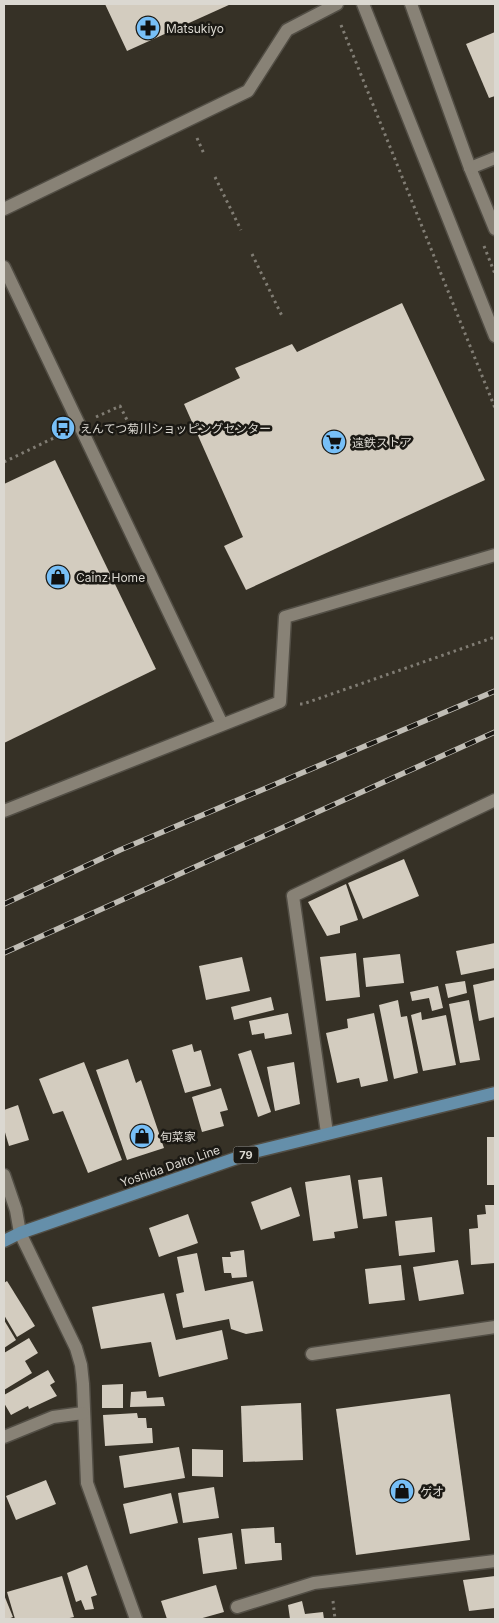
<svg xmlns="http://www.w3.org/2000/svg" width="499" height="1623" font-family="Inter,'Noto Sans JP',sans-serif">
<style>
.building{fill:#d3ccbf}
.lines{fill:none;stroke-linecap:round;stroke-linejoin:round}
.minor-casing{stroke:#524e45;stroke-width:15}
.major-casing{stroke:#524e45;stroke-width:15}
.path{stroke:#817d74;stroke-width:3;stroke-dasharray:2.5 4;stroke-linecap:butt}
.minor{stroke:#888276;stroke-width:12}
.major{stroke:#658faa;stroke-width:12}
.rail-casing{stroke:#c0bdb5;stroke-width:5.5}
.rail{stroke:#1b1914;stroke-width:4;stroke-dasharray:11;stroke-linecap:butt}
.labels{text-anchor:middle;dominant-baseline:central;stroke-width:5;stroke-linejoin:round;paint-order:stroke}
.shield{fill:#1b1914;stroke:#a19f98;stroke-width:1}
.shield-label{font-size:11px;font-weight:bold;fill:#dbd8d1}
.poi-label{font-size:12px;fill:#dbd8d1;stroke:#1b1914;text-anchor:start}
.street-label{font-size:12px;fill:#dbd8d1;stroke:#1b1914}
</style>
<rect width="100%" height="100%" fill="#363126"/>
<g class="building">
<path d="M105,4H231L127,51Z"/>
<path d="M495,32V96L489,98L466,44Z"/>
<path d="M402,303L485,480L246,590L224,546L243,537L184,404L240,378L235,368L292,344L297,352Z"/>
<path d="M55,460L156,669L4,743V484Z"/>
<path d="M404,859L419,896L363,919L348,883Z"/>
<path d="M346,884L358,920L340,926V933L327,936L308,902Z"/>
<path d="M495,943V968L461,975L456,951Z"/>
<path d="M356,953L360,997L326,1001L320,957Z"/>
<path d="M400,954L404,983L366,987L363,958Z"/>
<path d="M242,957L250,991L206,1000L199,966Z"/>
<path d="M495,980V1017L479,1021L473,985Z"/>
<path d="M465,981L467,993L448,998L445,984Z"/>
<path d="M438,986L443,1008L432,1011L429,998L412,1001L410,992Z"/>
<path d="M271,997L274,1010L234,1020L231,1007Z"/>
<path d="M398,1000L401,1017L407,1016L418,1073L394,1079L379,1005Z"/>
<path d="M469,1000L480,1060L460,1063L449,1004Z"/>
<path d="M421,1012L422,1020L446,1015L456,1065L423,1071L411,1015Z"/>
<path d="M288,1013L292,1034L265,1039L264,1033L252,1035L249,1021Z"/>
<path d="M374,1013L388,1081L361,1087L359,1078L337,1083L326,1033L348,1028L347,1019Z"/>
<path d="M192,1044L194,1052L201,1050L211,1086L185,1093L172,1050Z"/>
<path d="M251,1050L271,1112L258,1117L238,1054Z"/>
<path d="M128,1059L136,1083L141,1080L164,1148L127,1160L96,1070Z"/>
<path d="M84,1062L122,1160L88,1173L63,1111L53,1114L39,1079Z"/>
<path d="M294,1062L300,1104L275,1111L267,1067Z"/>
<path d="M221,1088L228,1110L220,1112L224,1126L202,1132L192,1097Z"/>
<path d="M18,1105L29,1140L9,1146L4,1129V1110Z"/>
<rect x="487" y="1137" width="8" height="48"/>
<path d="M350,1175L358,1228L334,1232L335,1238L313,1241L305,1182Z"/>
<path d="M382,1177L387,1216L363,1219L358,1180Z"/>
<path d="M291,1187L300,1216L261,1230L251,1202Z"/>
<path d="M485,1205H495V1263L471,1265L469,1229L478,1228L477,1215L486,1214Z"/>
<path d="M188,1214L198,1243L159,1257L149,1228Z"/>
<path d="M432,1217L435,1252L399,1256L395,1221Z"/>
<path d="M244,1250L247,1277L232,1278L231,1273H224L222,1257H231L230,1252Z"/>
<path d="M197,1253L205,1291L253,1281L263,1331L246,1334L231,1329L229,1319L183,1328L176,1294L184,1292L177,1257Z"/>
<path d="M458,1260L464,1294L419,1301L413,1267Z"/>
<path d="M401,1265L405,1300L369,1304L365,1269Z"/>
<path d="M7,1281L35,1326L17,1337L4,1315V1283Z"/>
<path d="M164,1293L176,1340L222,1330L228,1359L159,1377L151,1342L101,1349L92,1307Z"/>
<path d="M4,1320L16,1340L4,1348Z"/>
<path d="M29,1338L38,1353L25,1361L32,1373L4,1390V1353Z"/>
<path d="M48,1370L55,1382L50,1385L57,1396L29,1409L28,1406L11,1415L4,1403V1395Z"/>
<path d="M123,1384V1408H102V1385Z"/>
<path d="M146,1391L147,1398L163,1397L165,1406L130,1407L131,1392Z"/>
<path d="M450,1394L470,1540L356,1555L336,1409Z"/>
<path d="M301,1403L303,1460L243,1462L241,1406Z"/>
<path d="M137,1413L138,1418H146L147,1428H152L153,1443L105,1446L103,1415Z"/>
<path d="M179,1447L185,1478L124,1488L119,1456Z"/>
<path d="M192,1449L223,1450V1477L192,1476Z"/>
<path d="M46,1480L56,1504L16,1520L6,1496Z"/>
<path d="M214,1487L219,1518L183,1523L178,1493Z"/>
<path d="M171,1493L178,1523L130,1534L123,1504Z"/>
<path d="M274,1527L275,1543H281L282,1560L245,1564L241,1529Z"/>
<path d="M232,1533L237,1569L203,1574L198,1538Z"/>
<path d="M87,1565L97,1595L91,1597L94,1609L85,1610L81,1600L76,1602L67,1573Z"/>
<path d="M62,1576L74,1617L65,1619H15L7,1592Z"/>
<path d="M495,1576V1608L469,1611L463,1580Z"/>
<path d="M216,1585L224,1612L199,1619H167L161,1601Z"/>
<path d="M4,1595L13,1617L8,1619H4Z"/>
<path d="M302,1601L305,1614L323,1612L324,1619H290L288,1605Z"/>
</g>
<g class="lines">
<g class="minor-casing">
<g id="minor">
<path d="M363,4L495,336"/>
<path d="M411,4L470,168L495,229"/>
<path d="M470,168L495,158"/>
<path d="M4,209L248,91L287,30L337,4"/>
<path d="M4,267L222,724"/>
<path d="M4,811L280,702L285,617L495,555"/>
<path d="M327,1133L293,896L495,800"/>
<path d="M4,1175L16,1210L20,1233L76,1348L81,1365L83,1384L87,1483L136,1619"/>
<path d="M312,1354L495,1327"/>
<path d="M4,1437L53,1417L83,1413"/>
<path d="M237,1607L314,1583L495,1561"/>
</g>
</g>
<g class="major-casing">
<path id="major" d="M4,1241L20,1233L254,1152L495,1093"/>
</g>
<g class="path">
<path d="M341,25L495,408"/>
<path d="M197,138L204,154"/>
<path d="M215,177L241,230"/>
<path d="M484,246L495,274"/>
<path d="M252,254L282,316"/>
<path d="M96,417L120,406L133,432"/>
<path d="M4,462L62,434"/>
<path d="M300,704H303L495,637"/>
<path d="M333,1601L335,1619"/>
</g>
<use href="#minor" class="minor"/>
<use href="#major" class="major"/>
<g class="rail-casing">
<g id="rail">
<path d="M4,904L120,850L495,691"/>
<path d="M4,953L495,732"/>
</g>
</g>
<use href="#rail" class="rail"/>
</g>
<defs>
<g id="pharmacy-disc" transform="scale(1.25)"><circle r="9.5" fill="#77bff7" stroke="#1b1914"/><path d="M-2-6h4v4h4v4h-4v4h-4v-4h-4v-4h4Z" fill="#111"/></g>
<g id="bus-disc" transform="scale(1.25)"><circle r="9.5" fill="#77bff7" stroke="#1b1914"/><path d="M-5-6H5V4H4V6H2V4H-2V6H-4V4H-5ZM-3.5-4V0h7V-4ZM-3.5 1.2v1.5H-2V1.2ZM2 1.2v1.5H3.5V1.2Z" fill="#111"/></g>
<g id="supermarket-disc" transform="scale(1.25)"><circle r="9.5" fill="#77bff7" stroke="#1b1914"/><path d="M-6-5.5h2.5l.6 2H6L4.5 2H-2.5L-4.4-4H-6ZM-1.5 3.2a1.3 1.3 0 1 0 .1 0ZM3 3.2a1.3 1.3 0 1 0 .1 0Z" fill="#111"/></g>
<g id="shop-disc" transform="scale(1.25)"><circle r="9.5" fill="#77bff7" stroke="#1b1914"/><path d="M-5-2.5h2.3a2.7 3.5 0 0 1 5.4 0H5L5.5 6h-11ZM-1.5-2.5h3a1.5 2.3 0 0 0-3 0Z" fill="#111"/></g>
</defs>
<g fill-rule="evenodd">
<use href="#pharmacy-disc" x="148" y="28"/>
<use href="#bus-disc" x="63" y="428"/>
<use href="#supermarket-disc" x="334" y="442"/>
<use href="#shop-disc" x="58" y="577"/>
<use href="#shop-disc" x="142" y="1136"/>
<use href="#shop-disc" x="402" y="1491"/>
</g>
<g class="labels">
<rect class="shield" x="233.5" y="1146.5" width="25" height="17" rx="4"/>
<g class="shield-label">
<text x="246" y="1155">79</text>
</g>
<g class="poi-label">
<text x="166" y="28">Matsukiyo</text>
<text x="80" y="428">えんてつ菊川ショッピングセンター</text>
<text x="352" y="442">遠鉄ストア</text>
<text x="76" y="577">Cainz Home</text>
<text x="160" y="1136">旬菜家</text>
<text x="420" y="1491">ゲオ</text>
</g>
<g class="street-label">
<text transform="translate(170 1166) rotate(-19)">Yoshida Daito Line</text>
</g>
</g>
<rect width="499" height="1623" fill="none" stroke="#dbd8d1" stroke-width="10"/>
</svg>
